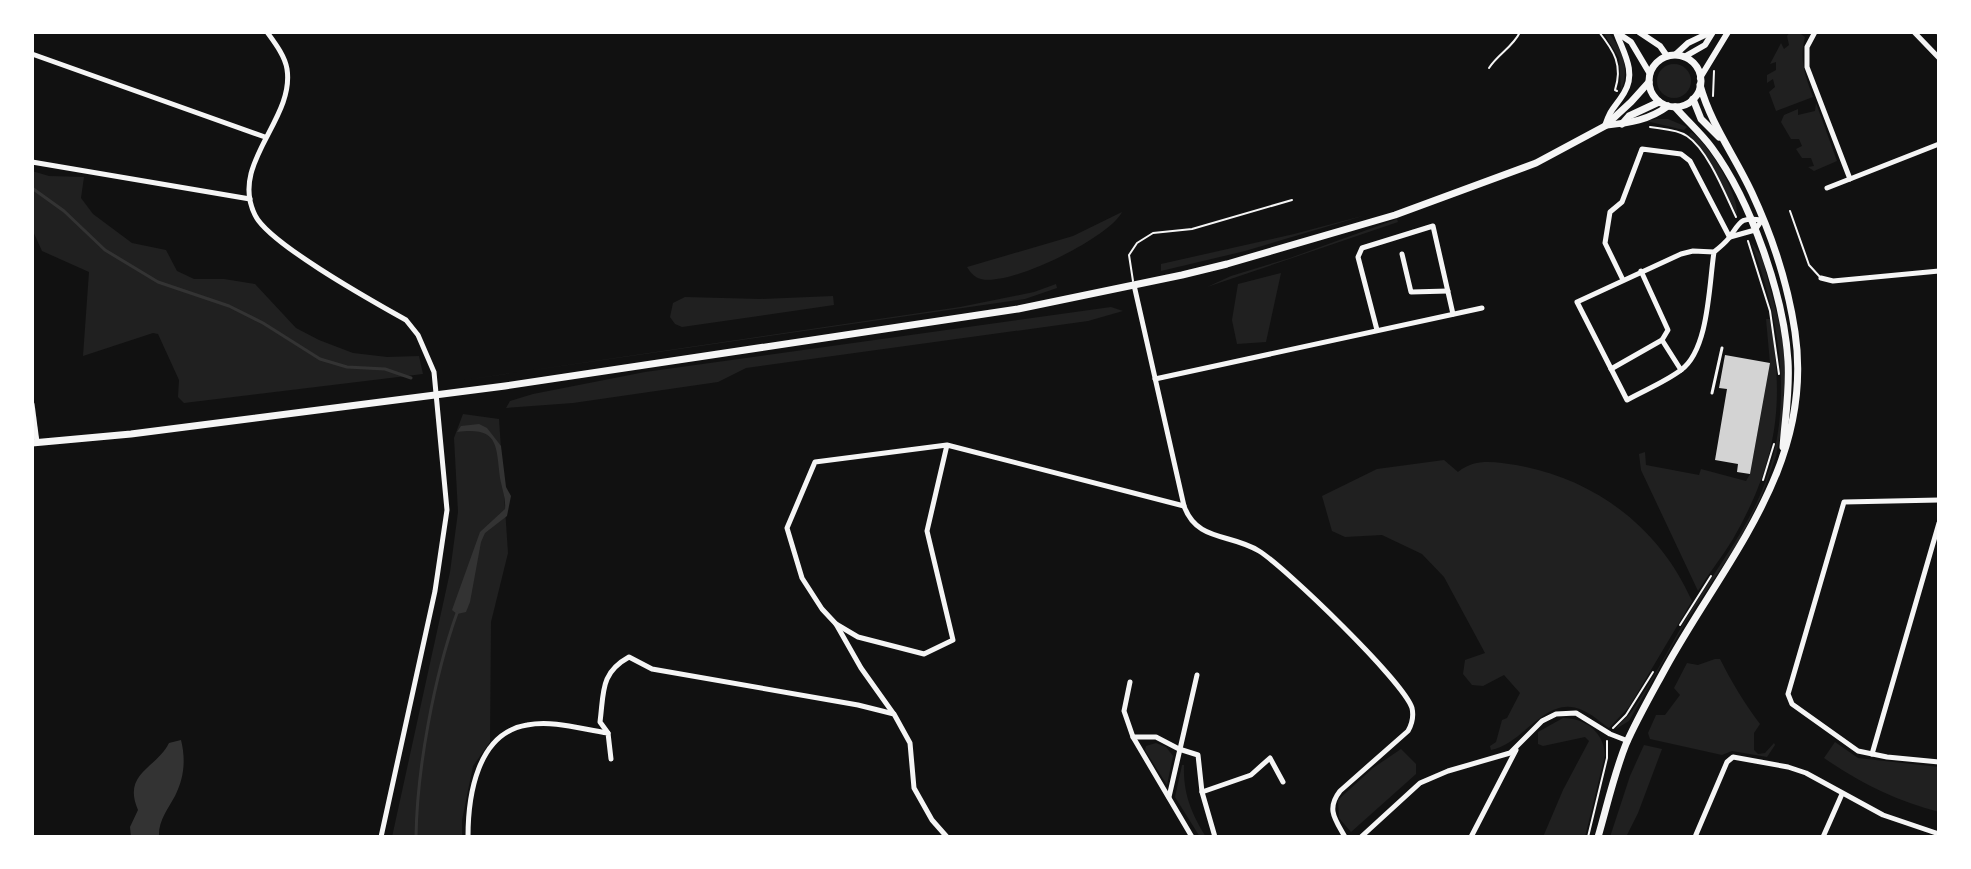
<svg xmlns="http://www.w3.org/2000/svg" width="1971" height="869" font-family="Overpass,sans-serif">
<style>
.green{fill:#202020}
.water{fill:#333}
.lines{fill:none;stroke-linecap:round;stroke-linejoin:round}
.stream{stroke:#333;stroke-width:3}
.building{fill:#d3d3d3}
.path{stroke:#f5f5f5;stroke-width:2}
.service{stroke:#f5f5f5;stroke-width:2}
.pedestrian{stroke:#f5f5f5;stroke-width:3}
.minor{stroke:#f5f5f5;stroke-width:5}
.secondary{stroke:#f5f5f5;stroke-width:6}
.primary{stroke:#f5f5f5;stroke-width:7}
</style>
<rect width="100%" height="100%" fill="#111"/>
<g class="green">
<path d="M1603,32H1608C1623,51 1630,68 1621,91L1619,58Z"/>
<path d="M1790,32H1798L1805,37C1799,60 1805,75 1813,97L1776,111L1769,92L1775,87L1773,79L1767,83V75L1776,70V62L1770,64L1781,43L1784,49L1789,45L1787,36Z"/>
<circle cx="1674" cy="81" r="17"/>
<path d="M1816,103L1837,161L1814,171L1808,167L1814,166L1811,158H1802L1796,149L1802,146L1799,139H1791L1781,122L1784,115L1798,109V115L1815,111Z"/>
<path d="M1657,119H1668L1687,127L1684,130L1646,121Z"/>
<path d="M1691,132C1708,143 1739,194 1737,215L1711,163L1689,135Z"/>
<path d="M32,171L49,176L84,177L81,198L93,214L132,243L166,250L177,271L194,279H224L255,284L296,328L319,340L353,353L387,357L419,356L423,374L184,403L178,397L179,380L158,334L153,333L83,356L89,272L42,251L32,229Z"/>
<path d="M1122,212C1111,236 1011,287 981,279C974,277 971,273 967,267L1073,236Z"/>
<path d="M1366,215L1245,251L1161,271V264L1294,234Z"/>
<path d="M1397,219L1398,222L1207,287L1231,276L1290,258Z"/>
<path d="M1751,242L1762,257L1782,334L1786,376L1781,432L1776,456L1762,495L1739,541L1687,620L1629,721L1616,729C1620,722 1627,718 1632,711C1656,676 1674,637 1697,601C1717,568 1740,538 1757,502C1796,418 1783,327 1751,242Z"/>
<path d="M1281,273L1266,342L1237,344L1232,320L1238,284Z"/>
<path d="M1056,284L1057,288L1025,299L458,381L960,307L1034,292Z"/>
<path d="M833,296L834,305L682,327L675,324L670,317L673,303L685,297L760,299Z"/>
<path d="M1111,307L1123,311L1088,321L746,368L718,382L573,403L506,408L510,401L533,394L645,372Z"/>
<path d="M1766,319H1770C1785,405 1777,462 1733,539C1722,557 1709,573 1698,591L1641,470L1639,454L1645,452L1646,465L1699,475L1701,469L1746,481L1750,474L1770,363Z"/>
<path d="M463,414L499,419L508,553L491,622L490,742L473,766L462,820V837H392L450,572L458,512L454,438Z"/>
<path d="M1444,460L1458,472C1475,458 1495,462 1516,465C1595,479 1659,527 1692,601L1629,707L1609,728C1600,722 1592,714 1582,710C1546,694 1525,743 1491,750L1490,746L1496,742L1502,720L1507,718L1520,693L1504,675L1483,686L1472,685L1463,674L1465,660L1485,653L1444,577L1422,554L1382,535L1345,537L1332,531L1322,496L1377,469Z"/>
<path d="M1715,659H1720C1732,683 1745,704 1760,724L1754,733V750L1758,754L1765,753L1774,743L1775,745L1767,757L1732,751L1722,755L1650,739L1648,733L1656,715H1665L1680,695L1674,688L1687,663L1698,665Z"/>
<path d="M1563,718C1585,718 1604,732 1605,755L1585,837H1543L1563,790L1589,741L1585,737L1543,746L1538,744V732Z"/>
<path d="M1835,742L1858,758L1939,767V812C1897,801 1860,783 1824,758Z"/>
<path d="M1156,743L1166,747L1173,756L1167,785L1145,750L1146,746Z"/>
<path d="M1644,745L1662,749L1638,813L1626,837H1610L1630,776Z"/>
<path d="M1401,749L1416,764V774L1351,832L1339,818L1338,800L1373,768Z"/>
<path d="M1182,765H1184C1183,793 1191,813 1206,837H1200L1175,797Z"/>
</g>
<g class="water">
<path d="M479,424L487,428L501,446L506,487L511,496L507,516L485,533L481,542L470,602L466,612L457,614L452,610L480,532L505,509C506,498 502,489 500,478C496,443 498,427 457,432L461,426Z"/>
<path d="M181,740C186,760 184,778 175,796C168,809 158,821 159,837H131L130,827L138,810C122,773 156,769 169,743Z"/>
</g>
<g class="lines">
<g class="stream">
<path d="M32,188L64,211L105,250L158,282L229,306L263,323L320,359L347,367L385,369L411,378"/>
<path d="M416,837C417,769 434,677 457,613"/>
</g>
</g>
<path class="building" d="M1725,355L1770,363L1750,474L1737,472L1738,464L1715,460L1727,389L1719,388Z"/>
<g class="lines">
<g class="path">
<path d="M1599,32C1614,51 1623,65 1615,90L1617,91"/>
<path d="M1713,96L1714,71"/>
<path d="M1650,127C1661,129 1677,129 1687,136C1708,150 1725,194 1736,217"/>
<path d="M1748,241L1770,311L1779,374"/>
<path d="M1763,480L1774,444"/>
<path d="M1680,625L1711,576"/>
<path d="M1613,728L1626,715L1653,672"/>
<path d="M1588,837L1607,758V741"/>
</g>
<g class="service">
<path d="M1489,68C1498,54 1513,47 1520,32"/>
<path d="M1790,211L1809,265L1820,277"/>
<path d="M1133,281L1129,255L1137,243L1153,233L1192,229L1292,200"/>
</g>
<path class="pedestrian" d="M1712,393L1722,348"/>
<g class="minor">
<path d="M267,32C275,43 285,56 287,69C295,120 229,163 255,215C269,244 374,302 406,320L418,335L434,372L447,510L435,591L381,837"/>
<path d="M1815,32L1807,47V67L1850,179"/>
<path d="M1914,32L1939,58"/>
<path d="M1938,32L1939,33"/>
<path d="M32,54L265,137"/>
<path d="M32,162L250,199"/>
<path d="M1827,188L1939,144"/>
<path d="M1730,237L1755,230L1762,220"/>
<path d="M1714,252C1709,284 1709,350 1681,370C1665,382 1645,390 1627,400L1577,302L1681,254L1693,251L1714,252C1719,248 1725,243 1729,238C1741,221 1740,217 1762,220"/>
<path d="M1402,254L1411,292L1448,291"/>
<path d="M1641,271L1668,330L1662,340L1681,370"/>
<path d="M1821,278L1833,281L1939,271"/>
<path d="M1623,280L1605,243L1610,212L1622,202L1642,149L1681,154L1690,161L1729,236"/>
<path d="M1134,285L1184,506C1197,542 1230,533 1259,551C1285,567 1404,682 1412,708C1414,717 1412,724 1408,731L1340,791C1326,809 1335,819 1345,837"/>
<path d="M1377,330L1358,257L1362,248L1433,226L1453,314"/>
<path d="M1611,369L1662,340"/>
<path d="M1155,379L1482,308"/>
<path d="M32,404L37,442"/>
<path d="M947,445L927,531L953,640L924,654L858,637L836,624L822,609L802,578L787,528L815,462L947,445L1184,506"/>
<path d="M1939,500L1844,502L1788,694L1792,704L1858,751L1887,757L1939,762"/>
<path d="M836,624L861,668L893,713"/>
<path d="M1130,682L1124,711L1133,737L1192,837"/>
<path d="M608,733L600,722C604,692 600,673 629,657L652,669L858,705L894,714L910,743L914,788L932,820L947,837"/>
<path d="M1133,737H1156L1179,749L1198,755L1202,792L1215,837"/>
<path d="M1872,754L1939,523"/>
<path d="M1202,792L1251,775L1270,758L1283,782"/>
<path d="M1169,797L1197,675"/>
<path d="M468,837C468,796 477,733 527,725C553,720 581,729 608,733L611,759"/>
<path d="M1361,837L1420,783L1448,771L1510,753L1542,721L1556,714L1576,713L1610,734L1628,741"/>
<path d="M1471,837L1516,750"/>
<path d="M1695,837L1727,762L1733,757L1788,767L1806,773L1883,815L1939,834"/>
<path d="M1823,837L1842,794"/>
</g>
<g class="secondary">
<path d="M1616,32L1631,42L1650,74"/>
<path d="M1639,32L1660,46L1667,56"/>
<path d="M1675,55L1688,43L1711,32"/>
<path d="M1684,57L1705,45L1713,32"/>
<path d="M1700,78L1728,32"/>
<path d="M1605,126C1611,107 1615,108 1624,93C1637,72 1623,52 1616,32"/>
</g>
<g class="primary">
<circle cx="1675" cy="81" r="26"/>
<path d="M1693,99L1701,119L1719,137"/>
<path d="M1675,107C1687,121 1701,133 1712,148C1751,201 1784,296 1788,361C1790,390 1785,418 1783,447"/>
<path d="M1622,124L1629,116L1659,102"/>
<path d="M1607,125C1630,123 1649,120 1668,106"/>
<path d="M32,443L131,434L505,386L1018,309L1182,275L1227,264L1395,215L1536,163L1605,126L1631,102L1649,82"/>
<path d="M1598,837C1607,806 1614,774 1626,744C1637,719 1652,693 1665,669C1724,561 1815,466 1795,332C1788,285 1772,236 1752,193C1735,156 1711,125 1700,85"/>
</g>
</g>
<rect width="1971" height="869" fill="none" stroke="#ffffff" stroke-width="68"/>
</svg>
